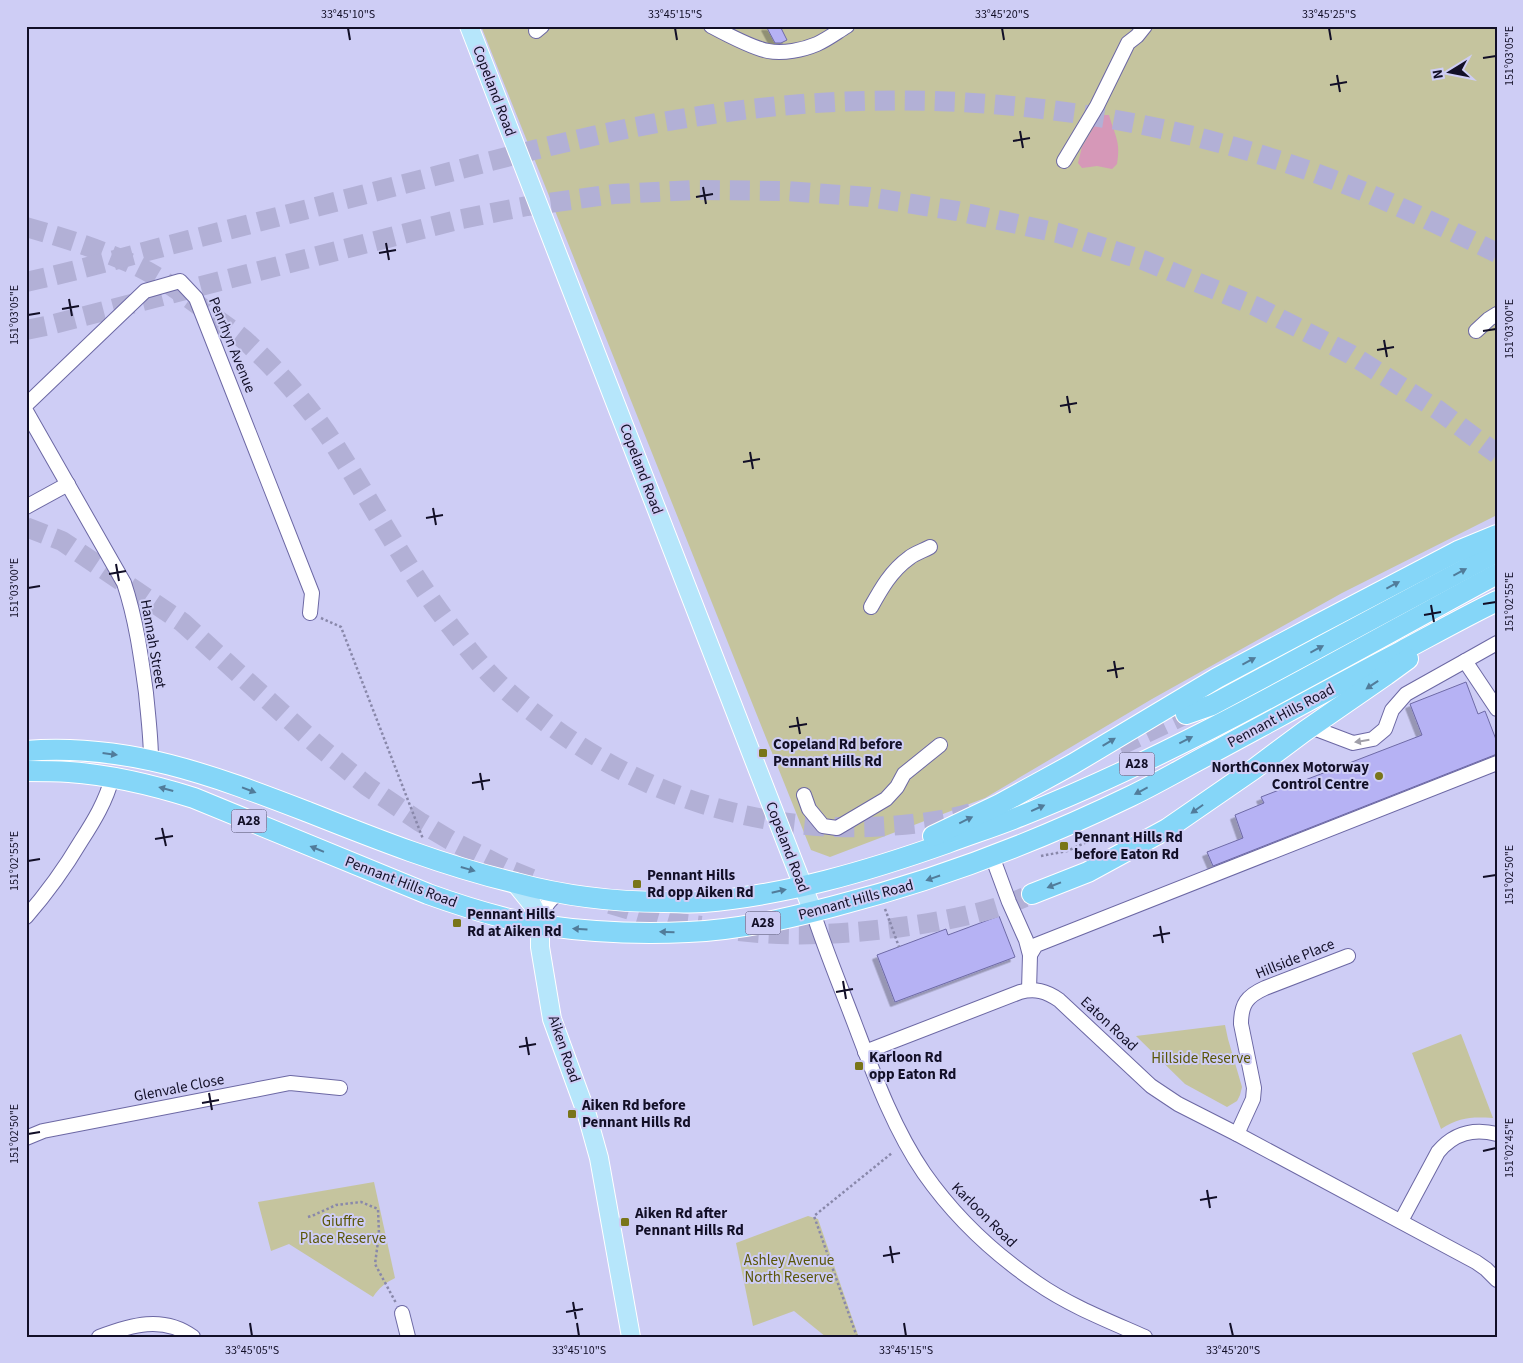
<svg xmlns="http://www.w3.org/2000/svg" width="1523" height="1363" font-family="'Source Sans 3',sans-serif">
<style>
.green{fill:#c5c49e}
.water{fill:#d698b8}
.building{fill:#b6b2f4;stroke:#6e6aa6;filter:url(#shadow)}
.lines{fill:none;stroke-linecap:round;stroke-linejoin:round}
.highway-tunnel{stroke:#b2b0d6;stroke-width:20;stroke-dasharray:20 10;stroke-linecap:butt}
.minor-casing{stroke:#6c68a4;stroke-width:16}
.major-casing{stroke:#fff;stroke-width:20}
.highway-casing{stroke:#fff;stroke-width:22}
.path{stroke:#8988aa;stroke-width:2.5;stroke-dasharray:2.5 2.5;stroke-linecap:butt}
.minor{stroke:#fff;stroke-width:14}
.major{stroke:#b6e6fb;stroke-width:18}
.highway{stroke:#85d6f8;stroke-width:20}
.path-bridge{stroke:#8988aa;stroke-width:2.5;stroke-dasharray:2.5 2.5;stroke-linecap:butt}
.oneway{fill:#517c9a}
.oneway2{fill:#a09fa9}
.ticks{fill:none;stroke:#120f27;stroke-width:2}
.poi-dot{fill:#797519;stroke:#cecdf5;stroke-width:2}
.labels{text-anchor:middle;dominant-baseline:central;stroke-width:4;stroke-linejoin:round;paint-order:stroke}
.shield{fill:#cecdf5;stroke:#4a4865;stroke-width:1}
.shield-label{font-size:14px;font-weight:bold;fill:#120f27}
.street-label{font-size:15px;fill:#120f27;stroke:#cecdf5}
.poi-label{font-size:15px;font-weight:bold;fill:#120f27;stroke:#cecdf5;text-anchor:start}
.park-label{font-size:15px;fill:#5a5607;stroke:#cecdf5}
.neatline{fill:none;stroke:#120f27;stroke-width:2}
.ticks-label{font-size:12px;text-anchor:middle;fill:#120f27}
</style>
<defs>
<filter id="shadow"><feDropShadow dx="-4.5" dy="4.5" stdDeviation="0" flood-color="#0004"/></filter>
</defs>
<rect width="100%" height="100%" fill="#cecdf5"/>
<g class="green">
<path d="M481,26H1497V515L1342,593L1152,699L985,798L830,857L811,850Z"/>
<path d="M1225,1025L1228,1039L1242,1087L1240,1095L1237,1101L1227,1107L1185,1084L1136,1036Z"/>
<path d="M1461,1034L1493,1118C1471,1117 1460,1117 1441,1129L1412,1053Z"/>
<path d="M374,1182L395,1278C385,1283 379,1288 373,1297L289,1244L271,1251L258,1202Z"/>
<path d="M808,1216L818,1219L858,1335L851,1337H826L794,1311L753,1326L736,1243Z"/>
</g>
<path class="water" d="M1101,115H1109C1115,136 1121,142 1117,164L1112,169L1097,166L1082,168L1078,163L1082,147Z"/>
<g class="building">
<path d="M766,26H780L787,40L781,43H775Z"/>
<path d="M1466,682L1478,714L1485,711L1497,742V754L1213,866L1207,852L1243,838L1235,815L1264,803L1261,797L1422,735L1410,704Z"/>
<path d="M999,916L1015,957L895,1002L877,955L946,929L948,935Z"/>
</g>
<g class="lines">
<g class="highway-tunnel">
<path d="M26,227C65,238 102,250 139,267C167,281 193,301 218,320C229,328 241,336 251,346C281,374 309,407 332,441C372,503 406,569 451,627C462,641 473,656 485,669C502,688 523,705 543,720C641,796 764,835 889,826C916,824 945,821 971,813"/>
<path d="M26,282C81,270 135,254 189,240C277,217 366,194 454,171C535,149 617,128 700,116C912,82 1136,104 1337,181C1392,202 1444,227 1497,253"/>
<path d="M26,330L50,325L457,220L527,206L614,194L696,190L787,191L869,197L957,211L1058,233L1143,260L1257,307L1350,354L1438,410L1497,454"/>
<path d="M26,527L62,541L182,622L315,743L367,786L420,822L450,840L505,868L539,882"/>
<path d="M1119,746L1186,714"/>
<path d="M610,904L672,922L701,926"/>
<path d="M739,931C805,939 880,932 945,920C975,914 1004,907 1032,894"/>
</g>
<g class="minor-casing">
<g id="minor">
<path d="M711,26C726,34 752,48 768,51C783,54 803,50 817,44C828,39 837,32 847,26"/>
<path d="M536,31L542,26"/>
<path d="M1064,161L1097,106L1128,43L1137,36L1145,26"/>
<path d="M1476,331L1489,319L1497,314"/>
<path d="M26,405L145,291L180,281L196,298L312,593L310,613"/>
<path d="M26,411L124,583C136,619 141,656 146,693C148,715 151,737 151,760"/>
<path d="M26,507L68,484"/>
<path d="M871,607C881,589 891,571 909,558C915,553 923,551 930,547"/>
<path d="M1497,643L1465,661L1497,709"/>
<path d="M1305,731L1316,729L1353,743L1373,739L1385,729L1392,710L1406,694L1465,661"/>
<path d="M804,795L809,809L823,826L837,828L886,799L897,787L904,774L940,745"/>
<path d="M992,856L1009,902L1026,940L1030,955"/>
<path d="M813,912C825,949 840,985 854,1022C873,1072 893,1128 924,1173C954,1216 993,1253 1037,1283C1070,1306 1109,1321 1145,1337"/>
<path d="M26,917C47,893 65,868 81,841C94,821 106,801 112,778"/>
<path d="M540,925C543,910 547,900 560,893"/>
<path d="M1029,990L1030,955L1036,945L1497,763"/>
<path d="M865,1052L1020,992C1035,988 1046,991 1059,1000L1151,1086L1178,1104L1237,1134L1476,1262L1486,1269L1497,1280"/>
<path d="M1237,1134L1253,1099L1254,1088L1241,1024C1241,1004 1247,996 1265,988L1348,956"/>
<path d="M26,1138L43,1131L290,1083L340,1088"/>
<path d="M1401,1221L1438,1152C1454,1133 1473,1128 1497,1134"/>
<path d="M402,1313L408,1337"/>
<path d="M99,1337C131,1325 163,1315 193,1337"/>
</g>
</g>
<g class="major-casing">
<g id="major">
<path d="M469,26L813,912"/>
<path d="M515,883L532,904L538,916L540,925V947L552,1019L587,1115L599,1158L631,1337"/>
</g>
</g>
<g class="highway-casing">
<g id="highway">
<path d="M1186,714L1212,705L1497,552"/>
<path d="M26,751C129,743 214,776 308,812C376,839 444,866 516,883C564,896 614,902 664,902C677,902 690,903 703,902C787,895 868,871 947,843C971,834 996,826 1021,816C1186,750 1341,658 1497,574"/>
<path d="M26,771C40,771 55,771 69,772C111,775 153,785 194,798L428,894C453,903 478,911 505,918C562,931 629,935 688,932C738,930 786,919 835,906C937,880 1036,842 1131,796C1158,783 1185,767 1212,753C1275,719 1337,685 1400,652C1432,635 1464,617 1497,601"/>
<path d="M933,836L1000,804L1073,764L1217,678L1313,627L1458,551L1497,535"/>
<path d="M1032,894L1088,872L1167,829L1254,769L1305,731L1386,675L1408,659"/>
</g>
</g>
<g class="path">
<path d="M321,618L341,627L423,839"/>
<path d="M1041,856L1067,851L1105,834"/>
<path d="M885,909L890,922"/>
<path d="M308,1217L314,1215L336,1205L361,1202L378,1209L379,1234L375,1264L396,1303"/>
<path d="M857,1337L814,1216L892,1153"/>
</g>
<use href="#minor" class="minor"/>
<use href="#major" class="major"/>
<use href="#highway" class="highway"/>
<path class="path-bridge" d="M890,922L899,947"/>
</g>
<defs><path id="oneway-solid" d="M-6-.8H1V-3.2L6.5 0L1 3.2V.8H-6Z" transform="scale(1.25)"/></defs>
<g class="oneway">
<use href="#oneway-solid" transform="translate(1460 572) rotate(-28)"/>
<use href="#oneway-solid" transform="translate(1393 585) rotate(-28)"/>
<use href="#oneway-solid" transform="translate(1317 649) rotate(-28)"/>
<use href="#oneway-solid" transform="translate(1249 661) rotate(-28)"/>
<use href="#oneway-solid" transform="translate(1372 685) rotate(146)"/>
<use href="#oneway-solid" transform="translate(1186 740) rotate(-27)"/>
<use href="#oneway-solid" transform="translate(1109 742) rotate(-31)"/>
<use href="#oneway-solid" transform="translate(110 754) rotate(7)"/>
<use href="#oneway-solid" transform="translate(166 789) rotate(-165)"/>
<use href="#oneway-solid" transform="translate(249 790) rotate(21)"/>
<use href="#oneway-solid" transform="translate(1141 791) rotate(152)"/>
<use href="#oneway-solid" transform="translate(1038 808) rotate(-24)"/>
<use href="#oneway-solid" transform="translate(1197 809) rotate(145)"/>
<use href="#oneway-solid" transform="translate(966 820) rotate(-26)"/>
<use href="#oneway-solid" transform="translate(317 849) rotate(-158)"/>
<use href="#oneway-solid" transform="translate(468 869) rotate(16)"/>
<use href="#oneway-solid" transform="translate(933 878) rotate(161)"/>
<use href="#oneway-solid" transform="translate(1054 885) rotate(159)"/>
<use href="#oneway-solid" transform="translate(779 891) rotate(-13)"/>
<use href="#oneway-solid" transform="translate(580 929) rotate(-176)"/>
<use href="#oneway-solid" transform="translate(667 932) rotate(-179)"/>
</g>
<use class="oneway2" href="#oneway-solid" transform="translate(1362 741) rotate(171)"/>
<path class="ticks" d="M348,28L350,40M675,28L677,40M1002,28L1004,40M1329,28L1331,40M1483,58L1496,56M1337,75L1340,92M1330,85L1347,82M1020,131L1023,148M1013,141L1030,138M703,187L706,204M696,197L713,194M386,243L389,260M379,253L396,250M69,299L72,316M62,309L79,306M28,315L40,313M1483,331L1496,329M1384,340L1387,357M1377,350L1394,347M1067,396L1070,413M1060,406L1077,403M750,452L753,469M743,462L760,459M433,508L436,525M426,518L443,515M116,564L119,581M109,574L126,571M28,588L40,586M1483,604L1496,602M1431,605L1434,622M1424,615L1441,612M1114,661L1117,678M1107,671L1124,668M797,717L800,734M789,727L807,724M480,773L483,790M472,783L490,780M162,828L166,846M155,839L173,836M28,861L40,859M1483,877L1496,875M1160,926L1163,943M1153,936L1170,933M843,981L846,999M836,992L853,989M526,1037L529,1055M519,1047L536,1044M209,1093L212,1110M202,1103L219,1100M28,1134L40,1132M1483,1151L1496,1148M1207,1190L1210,1208M1200,1200L1217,1197M890,1246L893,1263M883,1256L900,1253M573,1302L576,1319M566,1312L583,1309M250,1323L252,1336M577,1323L579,1336M904,1323L906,1336M1230,1323L1233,1336"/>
<g class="poi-dot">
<rect x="758" y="748" width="10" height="10" rx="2.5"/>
<circle cx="1379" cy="776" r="5"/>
<rect x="1059" y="841" width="10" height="10" rx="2.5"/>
<rect x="632" y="879" width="10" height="10" rx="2.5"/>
<rect x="452" y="918" width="10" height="10" rx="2.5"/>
<rect x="854" y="1061" width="10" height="10" rx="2.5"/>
<rect x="567" y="1109" width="10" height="10" rx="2.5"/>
<rect x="620" y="1217" width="10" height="10" rx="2.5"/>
</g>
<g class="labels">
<g class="shield">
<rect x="1119.5" y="752.5" width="35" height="23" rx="4"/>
<rect x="231.5" y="809.5" width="35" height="23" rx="4"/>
<rect x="745.5" y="911.5" width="35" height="23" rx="4"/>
</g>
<g class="shield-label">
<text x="1137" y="764">A28</text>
<text x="249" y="821">A28</text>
<text x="763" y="923">A28</text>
</g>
<g class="street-label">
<text transform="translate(494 91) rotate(69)">Copeland Road</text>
<text transform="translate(232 345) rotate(68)">Penrhyn Avenue</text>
<text transform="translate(641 469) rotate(69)">Copeland Road</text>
<text transform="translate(153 644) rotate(80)">Hannah Street</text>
<text transform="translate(1281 716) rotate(-28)">Pennant Hills Road</text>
<text transform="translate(787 847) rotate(69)">Copeland Road</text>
<text transform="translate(401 882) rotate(21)">Pennant Hills Road</text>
<text transform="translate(856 900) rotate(-15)">Pennant Hills Road</text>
<text transform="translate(1295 959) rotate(-22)">Hillside Place</text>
<text transform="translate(1109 1024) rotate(43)">Eaton Road</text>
<text transform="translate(564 1049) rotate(71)">Aiken Road</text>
<text transform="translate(179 1088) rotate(-11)">Glenvale Close</text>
<text transform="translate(984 1215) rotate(45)">Karloon Road</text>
</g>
<g class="poi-label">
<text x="773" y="744">Copeland Rd before<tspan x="773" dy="17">Pennant Hills Rd</tspan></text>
<text x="1369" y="767" text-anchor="end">NorthConnex Motorway<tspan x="1369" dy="17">Control Centre</tspan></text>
<text x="1074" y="837">Pennant Hills Rd<tspan x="1074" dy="17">before Eaton Rd</tspan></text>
<text x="647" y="875">Pennant Hills<tspan x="647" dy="17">Rd opp Aiken Rd</tspan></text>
<text x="467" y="914">Pennant Hills<tspan x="467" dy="17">Rd at Aiken Rd</tspan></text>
<text x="869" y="1057">Karloon Rd<tspan x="869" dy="17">opp Eaton Rd</tspan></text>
<text x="582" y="1105">Aiken Rd before<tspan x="582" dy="17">Pennant Hills Rd</tspan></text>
<text x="635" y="1213">Aiken Rd after<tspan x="635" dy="17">Pennant Hills Rd</tspan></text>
</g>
<g class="park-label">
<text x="1201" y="1058">Hillside Reserve</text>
<text x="343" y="1221">Giuffre<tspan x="343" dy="17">Place Reserve</tspan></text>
<text x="789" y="1260">Ashley Avenue<tspan x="789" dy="17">North Reserve</tspan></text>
</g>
</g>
<rect width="1523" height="1363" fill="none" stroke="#cecdf5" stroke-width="55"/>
<g transform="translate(1450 72) rotate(260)" stroke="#cecdf5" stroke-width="4" paint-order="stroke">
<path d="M0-4L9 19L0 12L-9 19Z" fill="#120f27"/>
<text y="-8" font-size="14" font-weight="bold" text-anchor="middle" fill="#120f27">N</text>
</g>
<rect x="28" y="28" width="1468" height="1308" class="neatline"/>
<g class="ticks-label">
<text x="348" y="18">33°45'10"S</text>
<text x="675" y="18">33°45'15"S</text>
<text x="1002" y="18">33°45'20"S</text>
<text x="1329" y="18">33°45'25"S</text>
<text transform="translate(1509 56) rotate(-90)" y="4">151°03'05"E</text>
<text transform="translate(14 315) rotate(-90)" y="4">151°03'05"E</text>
<text transform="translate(1509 329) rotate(-90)" y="4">151°03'00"E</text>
<text transform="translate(14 588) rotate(-90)" y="4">151°03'00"E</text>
<text transform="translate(1509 602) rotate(-90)" y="4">151°02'55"E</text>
<text transform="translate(14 861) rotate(-90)" y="4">151°02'55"E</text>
<text transform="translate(1509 875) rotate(-90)" y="4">151°02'50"E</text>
<text transform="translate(14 1134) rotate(-90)" y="4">151°02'50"E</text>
<text transform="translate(1509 1148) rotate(-90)" y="4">151°02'45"E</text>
<text x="252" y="1354">33°45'05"S</text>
<text x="579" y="1354">33°45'10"S</text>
<text x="906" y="1354">33°45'15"S</text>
<text x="1233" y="1354">33°45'20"S</text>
</g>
</svg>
